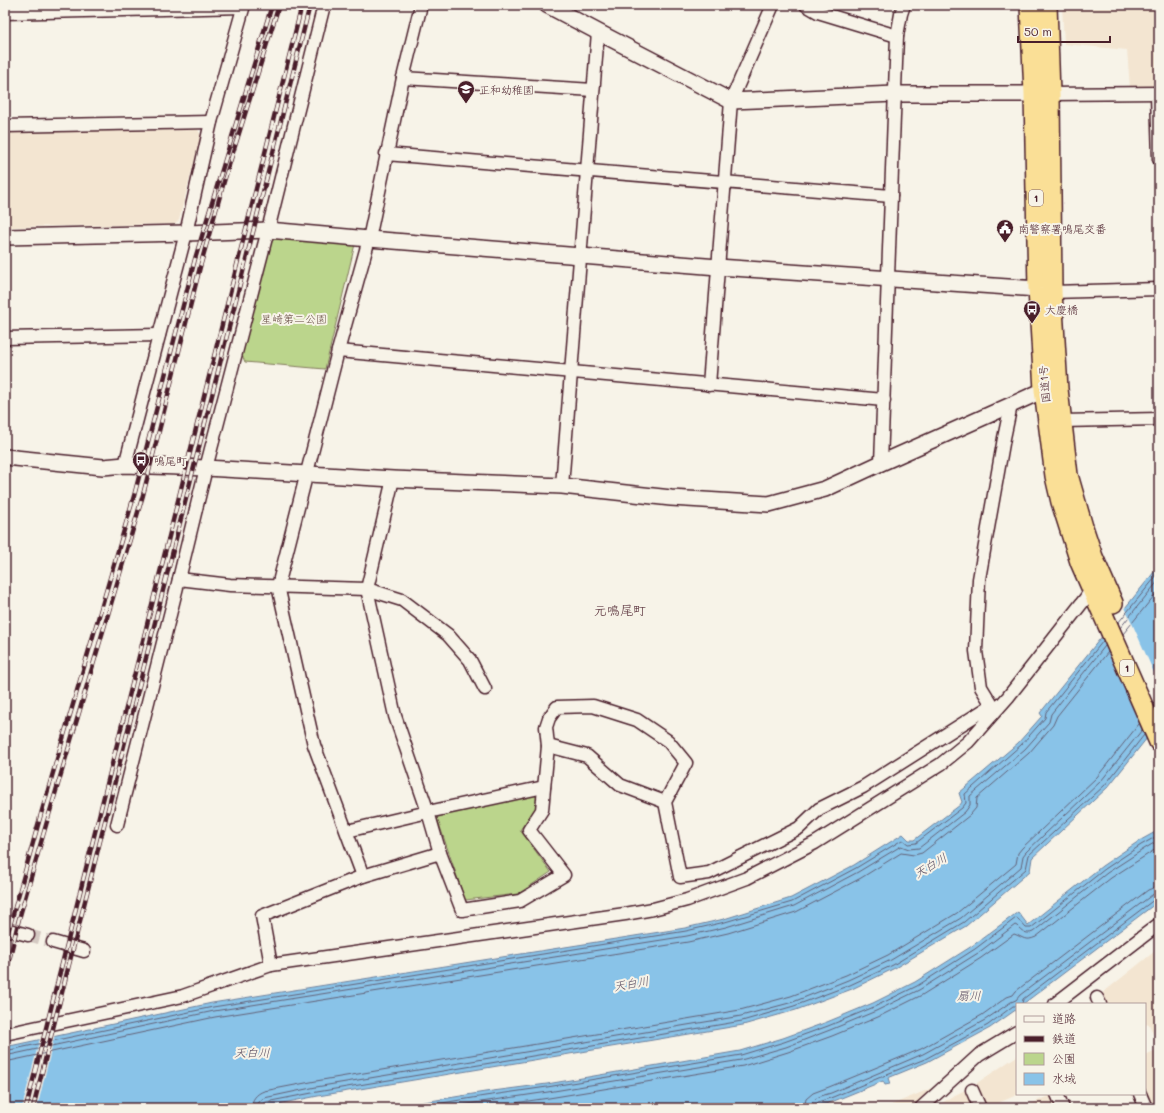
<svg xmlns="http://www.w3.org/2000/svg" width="1164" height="1113" font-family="Mali,'Klee One',sans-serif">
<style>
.built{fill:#f3e5d1}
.green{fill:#bbd58c;stroke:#827a5c}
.water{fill:#89c3e8;stroke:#70819c}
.pier{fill:#f7f3e8}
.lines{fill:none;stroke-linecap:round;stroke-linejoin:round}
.shore{stroke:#636177;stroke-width:1}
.minor-tunnel{stroke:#d4c9c2;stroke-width:12;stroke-dasharray:12 6;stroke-linecap:butt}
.minor-casing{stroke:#4a1f2b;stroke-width:15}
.tertiary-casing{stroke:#4a1f2b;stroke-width:18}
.trunk-casing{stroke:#4a1f2b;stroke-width:22}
.minor{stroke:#f7f3e8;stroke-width:12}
.tertiary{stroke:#f7f3e8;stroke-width:15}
.trunk{stroke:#fadf96;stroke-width:19}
.rail-casing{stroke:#4a1f2b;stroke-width:4.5}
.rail{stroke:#f7f3e8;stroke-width:3;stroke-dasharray:9;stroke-linecap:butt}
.labels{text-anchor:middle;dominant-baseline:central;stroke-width:4;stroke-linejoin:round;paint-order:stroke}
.shield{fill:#f7f3e8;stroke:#7e5f64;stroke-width:1}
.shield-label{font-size:10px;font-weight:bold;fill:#4a1f2b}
.poi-label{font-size:11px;fill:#4a1f2b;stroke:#f7f3e8;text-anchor:start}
.park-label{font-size:11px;fill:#664c43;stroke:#f7f3e8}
.street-label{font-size:11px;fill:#4a1f2b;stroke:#f7f3e8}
.water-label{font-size:12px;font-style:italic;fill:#5d5064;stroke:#f7f3e8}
.quarter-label{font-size:13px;fill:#4a1f2b;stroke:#f7f3e8}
</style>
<rect width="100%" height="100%" fill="#f7f3e8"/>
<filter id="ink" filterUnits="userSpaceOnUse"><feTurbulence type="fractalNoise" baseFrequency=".025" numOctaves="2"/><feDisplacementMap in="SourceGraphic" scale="8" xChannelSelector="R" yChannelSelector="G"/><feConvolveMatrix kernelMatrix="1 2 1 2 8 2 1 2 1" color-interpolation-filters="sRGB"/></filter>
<g filter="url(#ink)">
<g class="built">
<path d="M1062,5H1159V87L1130,88L1127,50L1064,44Z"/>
<path d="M198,130L201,135L179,220L175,224L9,227L5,158V135L7,132Z"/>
<path d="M1154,952L1159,963V1031L1153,1034L1149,1024L1145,1025V1004H1104L1100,995Z"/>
<path d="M1159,1049V1108H1150L1145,1094V1055Z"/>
<path d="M1017,1056V1094H1019L987,1108H984L974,1085Z"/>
<path d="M939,1085L915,1108H884Z"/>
<path d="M967,1089L976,1108H935L951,1097Z"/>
<path d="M1052,1094L1058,1108H1023Z"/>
</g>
<g class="green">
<path d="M275,239L355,244L325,369L245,362L241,353L270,243Z"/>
<path d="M533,792L540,802L520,830L551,872L518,894L465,900L436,815Z"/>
</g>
<g class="water">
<path d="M1159,566V723L1108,787L1032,858L1030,871L966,926L895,968L852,989L796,1010L743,1025L318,1096L258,1108H5V1047L212,1003L685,928L724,919L791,898L854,865L903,834L909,840H914L960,805L962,802L959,793L1018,743L1042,716L1040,713Z"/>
<path d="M1159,830V901L1023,1004H1017V1009L990,1028L927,1062L888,1078L890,1084L885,1085L883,1081L834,1101L814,1108H388L485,1092L547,1084L740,1051L783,1038L827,1022L873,1003L915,982L972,946L1018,912L1028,925L1102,866L1139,841Z"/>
</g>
<g class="pier">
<path d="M1124,605L1159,684V726L1147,741L1100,635Z"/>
<path d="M55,1034L37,1108H22L40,1038Z"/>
</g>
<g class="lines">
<g class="shore">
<path d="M1118,623L1159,573"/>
<path d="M1120,628L1159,580"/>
<path d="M1123,634L1159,590"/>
<path d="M1022,1004L1023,999L1155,899L1159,898"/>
<path d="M5,1051L213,1007L686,931L725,922L792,902L856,868L902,840H903L908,844L916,843L962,808L966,803L965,794L1021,745L1045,718L1046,712L1103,641"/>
<path d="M5,1056L214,1011L687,936L726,927L794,906L858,872L901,846L909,849L919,848L965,812L970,805V796L1025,749L1049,722L1051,714L1105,646"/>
<path d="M5,1062L215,1017L688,942L728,933L796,912L861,878L901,853L914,855L922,853L970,815L976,808L977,798L1029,753L1053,725L1057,716L1108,652"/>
<path d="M251,1108C252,1099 256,1094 264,1091L316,1081L740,1010L791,996L846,975L888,955L957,913L1016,864L1018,853L1022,848L1097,777L1139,724"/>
<path d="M257,1108L259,1102L264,1098L316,1087L741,1016L793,1002L848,980L891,960L961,918L1021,867L1023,856L1026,852L1101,781L1142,730"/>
<path d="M262,1108L263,1104L266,1102L317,1092L742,1021L794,1006L850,985L893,965L964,922L1026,869L1029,855L1105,785L1144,735"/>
<path d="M411,1108L485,1096L547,1087L741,1055L784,1042L828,1026L874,1007L917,986L975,949L1016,918L1018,919L1026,928H1031L1105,869L1141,845L1159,835"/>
<path d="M441,1108L548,1092L741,1060L786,1047L830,1030L876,1011L919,990L978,953L1015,925L1017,926C1022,931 1026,935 1033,932L1107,873L1144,849L1159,840"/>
<path d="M480,1108L549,1098L743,1066L788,1052L832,1036L878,1017L922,995L981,958L1014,934C1023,937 1025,942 1036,937L1111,878L1159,847"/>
<path d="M804,1108L806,1099L813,1093L829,1087L921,1049L982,1015L1007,997L1013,995L1016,991L1148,890L1153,888L1159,887"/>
<path d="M810,1108C811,1097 822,1096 831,1093L923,1054L985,1020L1011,1002L1016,1000L1020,995L1152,895L1159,893"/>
<path d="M815,1108L816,1105L818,1102L833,1097L881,1077H884L887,1074L925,1059L988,1025L1013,1006H1017"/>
</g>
<path class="minor-tunnel" d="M28,935L53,942"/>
<g class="minor-casing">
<g id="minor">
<path d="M806,5L818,12L897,36"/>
<path d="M5,13L243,7"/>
<path d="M403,78L593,90"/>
<path d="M1050,94L1159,93"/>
<path d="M1157,94L1159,159"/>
<path d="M5,126L211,122"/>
<path d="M386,154L891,196"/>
<path d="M1052,292L1159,289"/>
<path d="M5,338L159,335"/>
<path d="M338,351L884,400"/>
<path d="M709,385L731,101L773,5"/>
<path d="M1062,421L1159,419"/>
<path d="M881,463L897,36L901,14L904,5"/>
<path d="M125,465L186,233L211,122L244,5"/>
<path d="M393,479L367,589L395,716L428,812L440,853L462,910L520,901L564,875L529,830L542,810L548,746L546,727L549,718L557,707L593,706L637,720L668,741L686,763L665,802L680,877L709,873L799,828L819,809L863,787L992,705"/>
<path d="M562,486L598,32"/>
<path d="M179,579L230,585L367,589L402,600L448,635L470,660L485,689"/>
<path d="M998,708L992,705L981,687L976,651L979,579L1004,438L1011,405"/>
<path d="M548,746L587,756L620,785L665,802"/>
<path d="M117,825L179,579L206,468L268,230L324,5"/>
<path d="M347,831L428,812L544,787"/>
<path d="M363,876L314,745L278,586L338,351L369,239L403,78L421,5"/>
<path d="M5,929L28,935"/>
<path d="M53,942L84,951"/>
<path d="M271,965L262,916L363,876L440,853"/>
<path d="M1097,998L1100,1004"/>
<path d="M1055,1004L1159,924"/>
<path d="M5,1034L183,996L271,965L625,914L653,909L687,900L747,878L815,843L941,764L968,742L1008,697L1085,599L1092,588"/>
<path d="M972,1090L980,1108"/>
<path d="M1057,1094L1063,1108"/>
<path d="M1140,1094L1146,1108"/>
<path d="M921,1108L979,1055L1017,1032"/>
</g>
</g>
<g class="tertiary-casing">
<g id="tertiary">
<path d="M547,5L598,32L731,101L895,94H1045"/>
<path d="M5,237L186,233L268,230L369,239L718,267L1038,289"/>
<path d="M5,457L103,467L125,465L206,468L393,479L562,486L671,498L769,504L825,489L881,463L1011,405L1044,390L1055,389"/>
</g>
</g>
<g class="trunk-casing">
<g id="trunk">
<path d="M1030,5L1034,94L1038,289L1044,390L1055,476L1061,502L1080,562L1159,742"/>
<path d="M1047,5L1050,94L1052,292L1058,389L1068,475L1083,527L1093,557L1113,603"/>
</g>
</g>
<use href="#minor" class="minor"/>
<use href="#tertiary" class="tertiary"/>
<use href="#trunk" class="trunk"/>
<g class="rail-casing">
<g id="rail">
<path d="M5,943L43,807L134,496L195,259L272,5"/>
<path d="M5,977L19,919L46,825L143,495L200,267L225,178L279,5"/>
<path d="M26,1108L302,5"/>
<path d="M33,1108L310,5"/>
</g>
</g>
<use href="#rail" class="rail"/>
</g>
</g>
<defs>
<g id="school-pin" transform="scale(0.9)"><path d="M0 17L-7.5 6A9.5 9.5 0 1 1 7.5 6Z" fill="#4a1f2b" stroke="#f7f3e8"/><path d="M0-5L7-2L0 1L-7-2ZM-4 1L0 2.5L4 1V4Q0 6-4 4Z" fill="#fff"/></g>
<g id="civic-pin" transform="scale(0.9)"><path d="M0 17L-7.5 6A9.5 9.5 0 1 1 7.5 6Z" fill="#4a1f2b" stroke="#f7f3e8"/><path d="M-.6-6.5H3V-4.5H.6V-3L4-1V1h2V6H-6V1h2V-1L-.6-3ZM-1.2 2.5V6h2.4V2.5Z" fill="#fff"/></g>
<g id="bus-pin" transform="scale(0.9)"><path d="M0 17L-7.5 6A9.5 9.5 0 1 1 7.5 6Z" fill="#4a1f2b" stroke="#f7f3e8"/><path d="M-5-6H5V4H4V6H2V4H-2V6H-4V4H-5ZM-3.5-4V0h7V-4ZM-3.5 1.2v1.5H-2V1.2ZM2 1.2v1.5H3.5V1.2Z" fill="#fff"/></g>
</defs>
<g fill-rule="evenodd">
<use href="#school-pin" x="466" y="89"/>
<use href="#civic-pin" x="1005" y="228"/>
<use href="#bus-pin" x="1032" y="309"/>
<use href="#bus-pin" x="141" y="460"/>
</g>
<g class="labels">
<g class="shield">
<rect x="1029" y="190" width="14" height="16" rx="3"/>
<rect x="1120" y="660" width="14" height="16" rx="3"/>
</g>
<g class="shield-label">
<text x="1036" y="198">1</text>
<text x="1127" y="668">1</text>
</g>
<g class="poi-label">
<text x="479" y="89">正和幼稚園</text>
<text x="1018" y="228">南警察署鳴尾交番</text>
<text x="1045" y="309">大慶橋</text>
<text x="154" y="460">鳴尾町</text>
</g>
<g class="park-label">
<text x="294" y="318">星崎第二公園</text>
</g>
<g class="street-label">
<text transform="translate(1044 384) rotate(-95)">国道1号</text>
</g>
<g class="water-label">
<text transform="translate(930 865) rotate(-31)">天白川</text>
<text transform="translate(631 983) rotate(-10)">天白川</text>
<text x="969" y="995">扇川</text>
<text x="252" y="1052">天白川</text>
</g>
<g class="quarter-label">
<text x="620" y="609">元鳴尾町</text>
</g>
</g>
<rect width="1164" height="1113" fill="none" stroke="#f7f3e8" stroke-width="20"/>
<rect x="10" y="10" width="1144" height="1093" fill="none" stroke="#4a1f2b" stroke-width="1.5" filter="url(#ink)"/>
<rect x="1016" y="1003" width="130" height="92" fill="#f7f3e8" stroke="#b29e9c"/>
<rect x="1024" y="1016" width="20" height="6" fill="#f7f3e8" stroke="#b29e9c"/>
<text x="1052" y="1023" font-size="12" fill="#4a1f2b">道路</text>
<rect x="1024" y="1036" width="20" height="6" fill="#4a1f2b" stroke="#b29e9c"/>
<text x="1052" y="1043" font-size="12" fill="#4a1f2b">鉄道</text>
<rect x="1024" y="1053" width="20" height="12" fill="#bbd58c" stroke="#b29e9c"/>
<text x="1052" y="1063" font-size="12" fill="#4a1f2b">公園</text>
<rect x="1024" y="1073" width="20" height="12" fill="#89c3e8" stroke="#b29e9c"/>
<text x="1052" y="1083" font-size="12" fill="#4a1f2b">水域</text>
<path d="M1018 36v6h92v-6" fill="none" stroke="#4a1f2b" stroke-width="2"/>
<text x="1024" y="36" font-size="12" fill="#4a1f2b" stroke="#f7f3e8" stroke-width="3" paint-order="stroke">50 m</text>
</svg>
